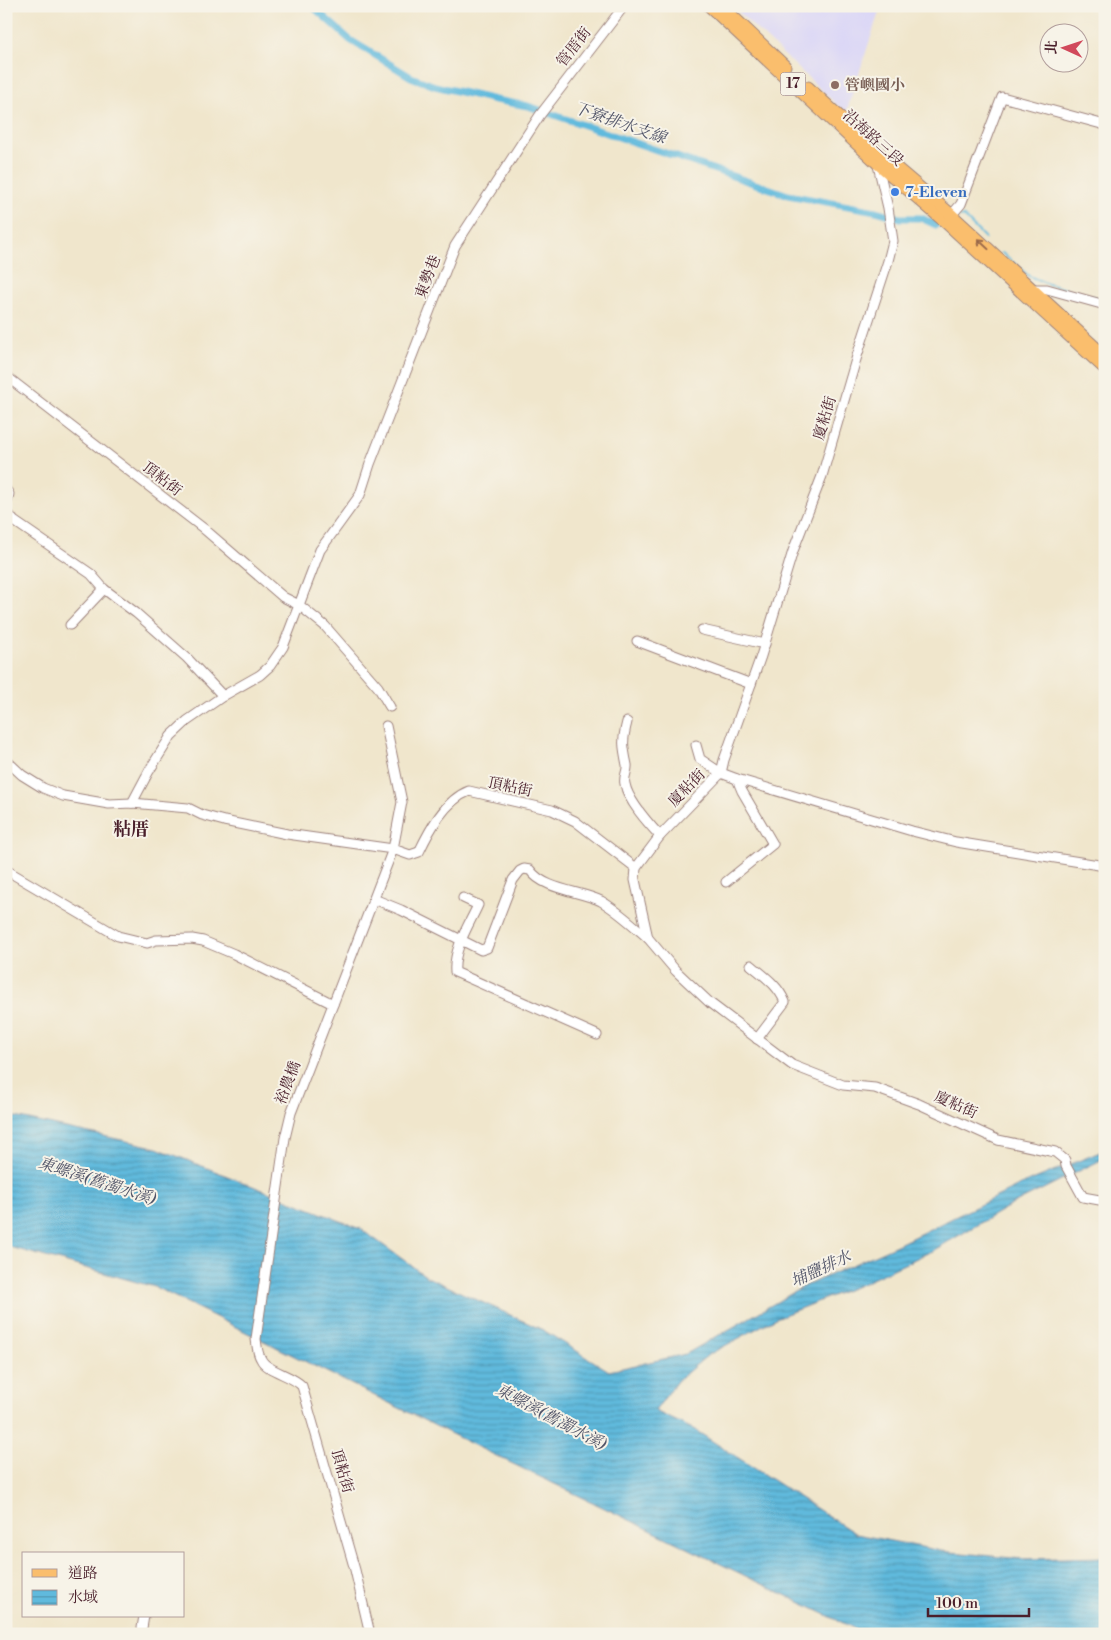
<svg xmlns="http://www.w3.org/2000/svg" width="1111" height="1640" font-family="'Libre Bodoni','Noto Serif TC',serif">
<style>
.built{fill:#dad6f7}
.water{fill:url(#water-rules);stroke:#556c84}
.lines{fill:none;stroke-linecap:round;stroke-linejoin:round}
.stream{stroke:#60badd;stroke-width:2}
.canal{stroke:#60badd;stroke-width:7}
.minor-casing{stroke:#9d827c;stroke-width:11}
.major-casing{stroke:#9d827c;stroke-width:13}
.minor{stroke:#fff;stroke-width:9}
.major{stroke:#fabe6d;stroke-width:11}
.oneway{stroke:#996749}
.education-dot{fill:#8d6e63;stroke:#f7f3e8;stroke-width:2}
.shop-dot{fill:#3f7fe0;stroke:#f7f3e8;stroke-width:2}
.labels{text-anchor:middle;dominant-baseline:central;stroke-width:4;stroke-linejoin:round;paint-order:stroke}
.shield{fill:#f7f3e8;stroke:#7e5f64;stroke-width:1}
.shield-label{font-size:14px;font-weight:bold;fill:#4a1f2b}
.street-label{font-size:15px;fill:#4a1f2b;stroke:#f7f3e8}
.education-label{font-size:15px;font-weight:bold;fill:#785e54;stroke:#f7f3e8;text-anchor:start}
.shop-label{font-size:15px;font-weight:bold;fill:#366cbe;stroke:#f7f3e8;text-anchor:start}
.water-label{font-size:16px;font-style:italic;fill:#525569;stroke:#f7f3e8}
.quarter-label{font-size:18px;font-weight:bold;fill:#4a1f2b;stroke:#f7f3e8}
</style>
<defs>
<pattern id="water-rules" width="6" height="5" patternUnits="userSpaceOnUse" patternTransform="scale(1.25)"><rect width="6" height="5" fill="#60badd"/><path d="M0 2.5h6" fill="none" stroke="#5197b3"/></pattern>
</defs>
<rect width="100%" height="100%" fill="#f7f3e8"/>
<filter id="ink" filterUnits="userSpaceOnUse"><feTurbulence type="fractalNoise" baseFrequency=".02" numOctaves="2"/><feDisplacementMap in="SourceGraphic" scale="10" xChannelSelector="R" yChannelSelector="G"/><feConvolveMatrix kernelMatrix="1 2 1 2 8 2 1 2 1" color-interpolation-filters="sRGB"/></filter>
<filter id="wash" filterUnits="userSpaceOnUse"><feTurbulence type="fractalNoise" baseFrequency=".0096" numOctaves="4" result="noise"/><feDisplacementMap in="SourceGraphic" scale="20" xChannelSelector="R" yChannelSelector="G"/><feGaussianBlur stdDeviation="1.12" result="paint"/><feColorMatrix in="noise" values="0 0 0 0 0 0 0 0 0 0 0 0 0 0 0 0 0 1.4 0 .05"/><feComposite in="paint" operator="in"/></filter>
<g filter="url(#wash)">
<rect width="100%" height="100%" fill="#f0e6cc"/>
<path class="built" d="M740,6H881L846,113L738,12Z"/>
<path class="water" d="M6,1115L154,1147L361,1229L427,1277L543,1330L609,1371L686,1354L803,1287L899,1244L1025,1183L1105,1150V1158L1011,1205L934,1250L857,1286L776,1318L708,1355L677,1381L655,1411L695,1430L856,1534L941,1551L1022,1559L1105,1557V1634H866L480,1448L155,1287L6,1246Z"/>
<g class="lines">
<g class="stream">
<path d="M960,217L963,216L985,238"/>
<path d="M1002,253L1029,276L1048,284L1105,300"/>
</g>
<path class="canal" d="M312,6L350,40L411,77L435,86L495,100L528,106L788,195L876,211L900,218H921L936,225"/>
</g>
</g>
<g filter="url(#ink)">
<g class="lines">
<g class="minor-casing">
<g id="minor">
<path d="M877,161L888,208L893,241L888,261L857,356L822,476L793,551L761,656L724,760L721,773L660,836L636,868L635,880L648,938L676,971L710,1003L792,1065L843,1085L875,1088L919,1104L998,1140L1055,1152L1065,1160L1066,1166L1083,1197L1105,1201"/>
<path d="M949,218L961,204L1002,97L1105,125"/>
<path d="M1029,289H1047L1105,305"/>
<path d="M6,376L203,528L283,597L299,605L325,626L378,687L390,707"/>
<path d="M6,490L9,494L6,505"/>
<path d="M6,511L14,521L91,574L104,589L136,613L187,658L223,696"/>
<path d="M70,625L104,589"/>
<path d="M702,630L765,644"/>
<path d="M637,641L751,684"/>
<path d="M627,722C622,741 623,746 627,765C628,771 623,777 625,784C628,801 648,823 660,836"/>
<path d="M696,745L700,759L721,773L737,779L912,831L956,842L1105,866"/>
<path d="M6,760L22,775L43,788L63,796L109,804L132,803L188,808L202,815L224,821L287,834L393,849L410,855L419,852C429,831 445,800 469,791L552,810L575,821L636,868"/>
<path d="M132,803L149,771L171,736L187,721L223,696L260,675L270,666L283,647L320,550L360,495L370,464L455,246L540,115L624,6"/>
<path d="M6,870L118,936L147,943L156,940L192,939L203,941L234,954L333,1004"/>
<path d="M726,882L773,844L742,791L737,779"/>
<path d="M463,898L478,905C469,925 453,949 455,972L597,1035"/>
<path d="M374,899L401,910L481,950L487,948L513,880L520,871L524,869L530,870C544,890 581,891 601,901C618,911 633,925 648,938"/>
<path d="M751,965C764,976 778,985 785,1002L757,1039"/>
<path d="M142,1628L144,1616"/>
<path d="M6,1633L8,1634"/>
<path d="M370,1634L355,1570L302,1386C292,1375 266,1371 261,1359C257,1353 257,1345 256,1339L285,1138L291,1113L393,849L402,802L386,726"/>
</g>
</g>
<g class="major-casing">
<g id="major">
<path d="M709,6L877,163L945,222L1105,369"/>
<path d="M722,6L785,66"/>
<path d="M808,87L878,152L952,215L1105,356"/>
</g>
</g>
<use href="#minor" class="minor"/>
<use href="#major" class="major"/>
</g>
<defs><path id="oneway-shaft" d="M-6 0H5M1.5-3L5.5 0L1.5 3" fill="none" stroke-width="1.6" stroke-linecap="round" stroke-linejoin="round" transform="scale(1.25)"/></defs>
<use class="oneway" href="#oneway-shaft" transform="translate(983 244) rotate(-137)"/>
</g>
<circle class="education-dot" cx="835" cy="85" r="5"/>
<circle class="shop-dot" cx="895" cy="192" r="5"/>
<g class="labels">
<rect class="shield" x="780.5" y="72.5" width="25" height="23" rx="4"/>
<g class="shield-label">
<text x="793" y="84">17</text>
</g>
<g class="street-label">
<text transform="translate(574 47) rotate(-52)">管厝街</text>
<text transform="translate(873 138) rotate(42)">沿海路三段</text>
<text transform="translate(428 277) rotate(-69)">東勢巷</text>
<text transform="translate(825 418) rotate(-73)">廈粘街</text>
<text transform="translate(162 479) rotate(38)">頂粘街</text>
<text transform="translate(510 787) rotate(12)">頂粘街</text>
<text transform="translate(687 788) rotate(-46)">廈粘街</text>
<text transform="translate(288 1083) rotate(-69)">裕農橋</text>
<text transform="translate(956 1105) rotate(24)">廈粘街</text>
<text transform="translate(342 1471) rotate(74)">頂粘街</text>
</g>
<g class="education-label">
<text x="845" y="85">管嶼國小</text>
</g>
<g class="shop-label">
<text x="905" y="192">7-Eleven</text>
</g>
<g class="water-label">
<text transform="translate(620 123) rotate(19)">下寮排水支線</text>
<text transform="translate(97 1181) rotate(18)">東螺溪(舊濁水溪)</text>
<text transform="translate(821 1269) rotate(-25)">埔鹽排水</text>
<text transform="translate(551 1417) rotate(28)">東螺溪(舊濁水溪)</text>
</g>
<g class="quarter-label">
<text x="131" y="829">粘厝</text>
</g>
</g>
<rect width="1111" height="1640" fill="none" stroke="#f7f3e8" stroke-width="25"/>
<rect x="22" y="1552" width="162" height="65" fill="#f7f3e8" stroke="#b29e9c"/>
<rect x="32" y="1569" width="25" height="8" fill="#fabe6d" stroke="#b29e9c"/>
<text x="68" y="1578" font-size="15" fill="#4a1f2b">道路</text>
<rect x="32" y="1590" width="25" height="15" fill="url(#water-rules)" stroke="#b29e9c"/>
<text x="68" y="1602" font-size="15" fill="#4a1f2b">水域</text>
<g transform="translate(1064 48) rotate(273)"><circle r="24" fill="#f7f3e8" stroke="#b29e9c"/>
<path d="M0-4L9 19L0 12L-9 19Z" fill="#d1495b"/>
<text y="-8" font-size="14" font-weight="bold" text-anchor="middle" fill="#4a1f2b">北</text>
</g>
<path d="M928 1608v8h101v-8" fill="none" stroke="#4a1f2b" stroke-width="2.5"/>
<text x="936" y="1608" font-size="15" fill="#4a1f2b" stroke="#f7f3e8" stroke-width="4" paint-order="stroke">100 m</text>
</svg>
